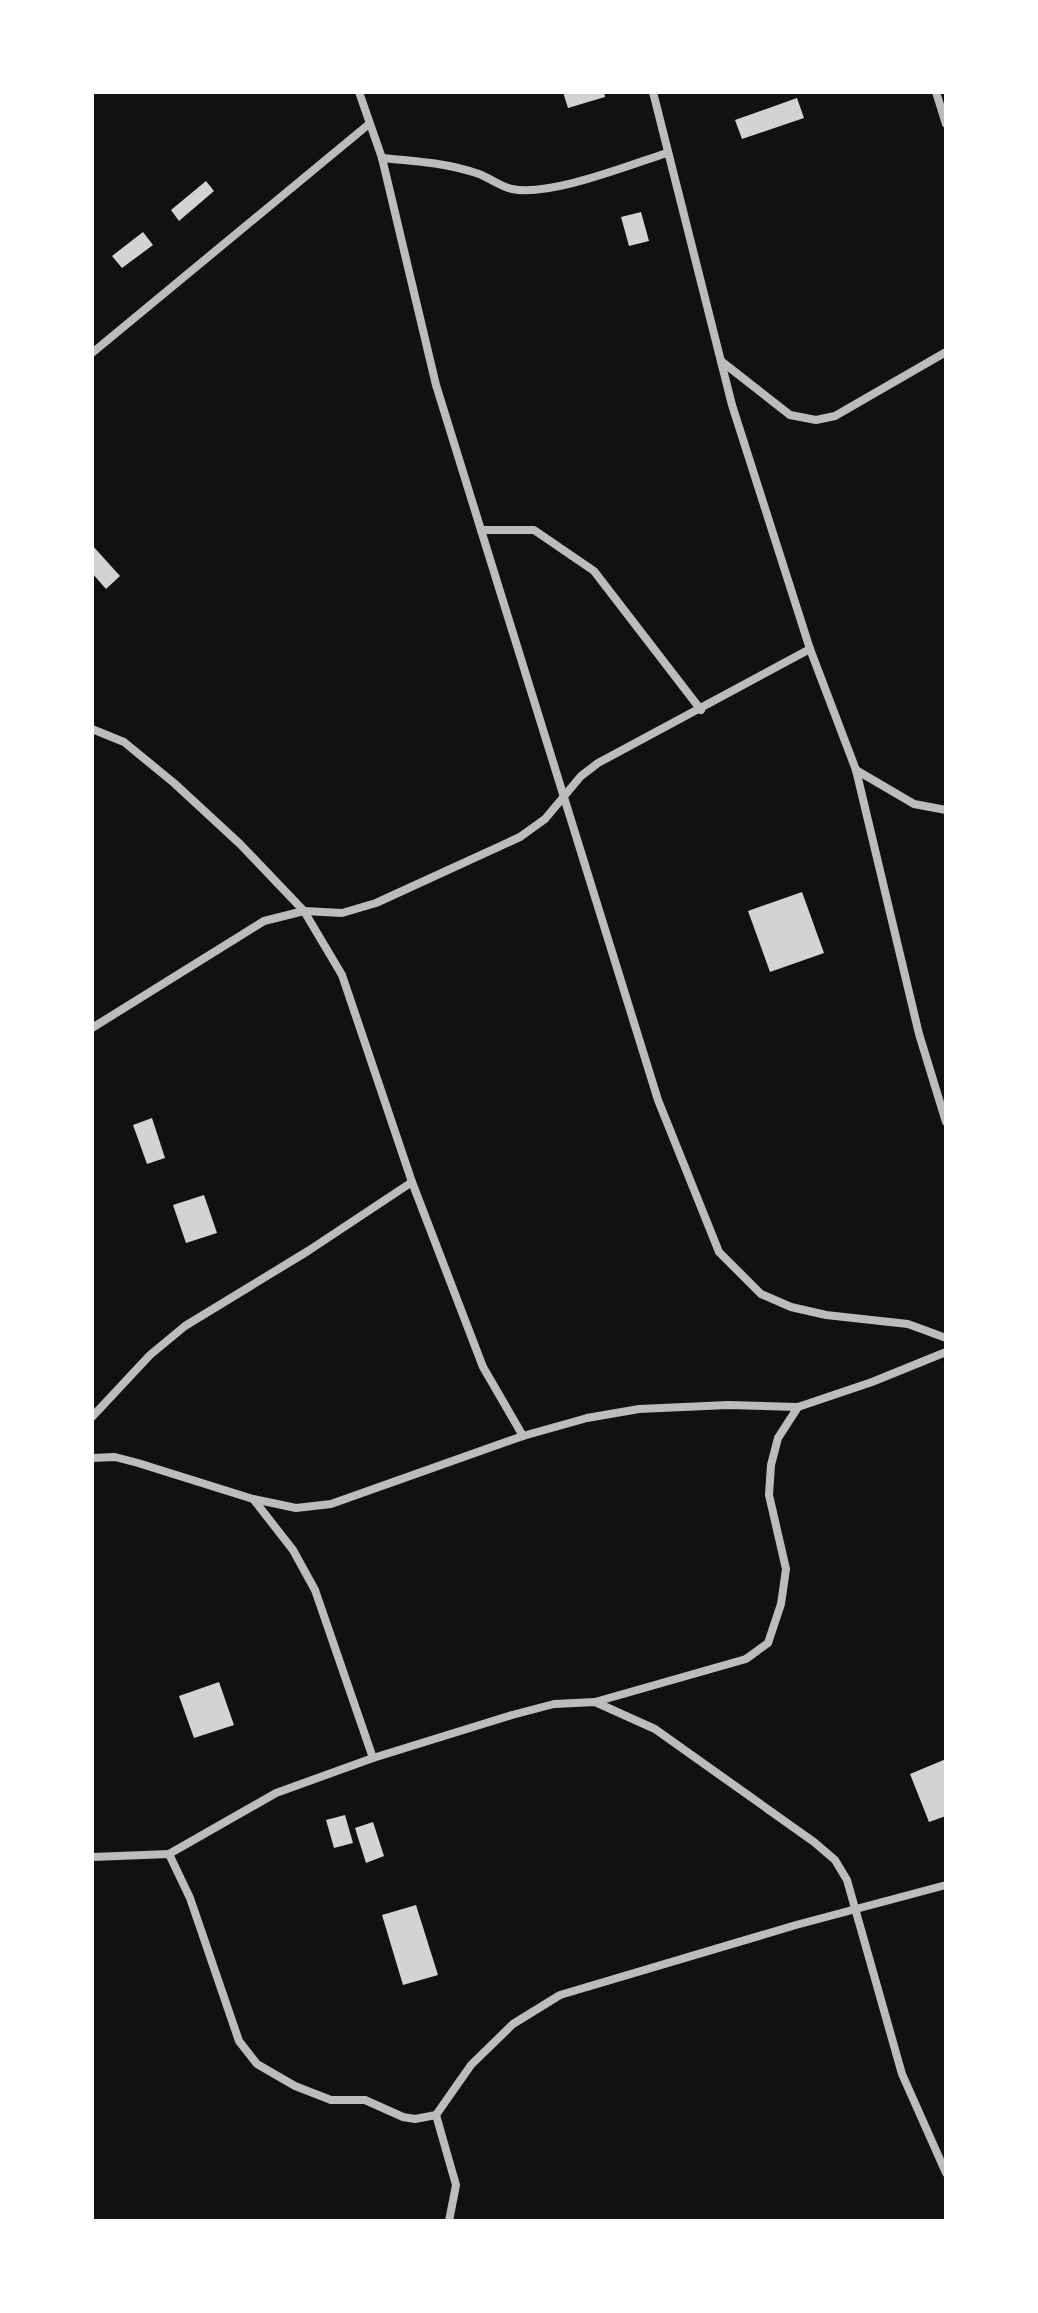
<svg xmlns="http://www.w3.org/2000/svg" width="1038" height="2313" font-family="Signika,sans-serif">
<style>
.building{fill:#d3d3d3}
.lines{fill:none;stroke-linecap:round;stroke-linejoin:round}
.minor{stroke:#bcbcbc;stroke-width:8}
</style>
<rect width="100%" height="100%" fill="#111"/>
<g class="building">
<path d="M563,92H604L605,97L568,108Z"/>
<path d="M797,98L804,118L742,139L735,120Z"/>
<path d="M206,181L214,191L179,221L171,210Z"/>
<path d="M641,212L649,241L629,246L621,217Z"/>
<path d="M143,232L153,245L122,268L112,256Z"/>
<path d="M92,545L120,576L106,589L92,573Z"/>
<path d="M802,892L824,953L770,972L748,911Z"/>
<path d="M152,1118L165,1158L147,1164L133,1125Z"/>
<path d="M204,1195L217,1233L186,1243L173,1205Z"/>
<path d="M219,1682L234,1725L194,1738L179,1696Z"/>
<path d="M946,1759V1816L929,1822L910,1774Z"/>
<path d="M345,1815L353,1843L334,1848L326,1820Z"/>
<path d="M373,1822L384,1856L366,1863L355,1828Z"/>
<path d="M416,1905L438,1975L403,1985L382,1915Z"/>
</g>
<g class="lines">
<g class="minor">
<path d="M359,92L382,158L436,385L481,530L658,1100L719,1252L761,1294L791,1307L826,1315L908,1324L946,1338"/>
<path d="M653,92L732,405L810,649L856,770L919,1034L946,1122"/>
<path d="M936,92L946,124"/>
<path d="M382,158C416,161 447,163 479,174C490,178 501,187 512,189C550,197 629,165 667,153"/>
<path d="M92,353L369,124"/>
<path d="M721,361L790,415L816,420L835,416L946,352"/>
<path d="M481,530H534L594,571L701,710"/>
<path d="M92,729L124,742L174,783L240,844L304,911L342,975L412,1182L483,1367L523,1436"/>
<path d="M856,770L914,804L946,810"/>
<path d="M92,1028L264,921L304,911L342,913L376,903L520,837L545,819L581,776L598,763L810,649"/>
<path d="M92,1417L150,1355L185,1326L308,1251L412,1182"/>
<path d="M92,1458L115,1457L138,1463L253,1499L296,1508L331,1504L523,1436L587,1418L639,1409L728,1405L798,1407L872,1382L946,1352"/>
<path d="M254,1500L293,1550L315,1590L373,1758"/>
<path d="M595,1702L746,1659L768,1643L781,1604L786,1569L769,1495L771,1465L778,1438L798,1407"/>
<path d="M169,1854L276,1793L373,1758L512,1715L554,1704L595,1702L655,1729L814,1842L835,1860L847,1880L902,2074L946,2173"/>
<path d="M92,1857L169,1854L190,1898L239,2041L257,2064L295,2086L331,2100H365L403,2117L415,2119L436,2115L471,2065L513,2024L560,1995L796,1925L946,1885"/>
<path d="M436,2115L456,2185L449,2221"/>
</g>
</g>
<rect width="1038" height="2313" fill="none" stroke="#ffffff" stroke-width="188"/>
</svg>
